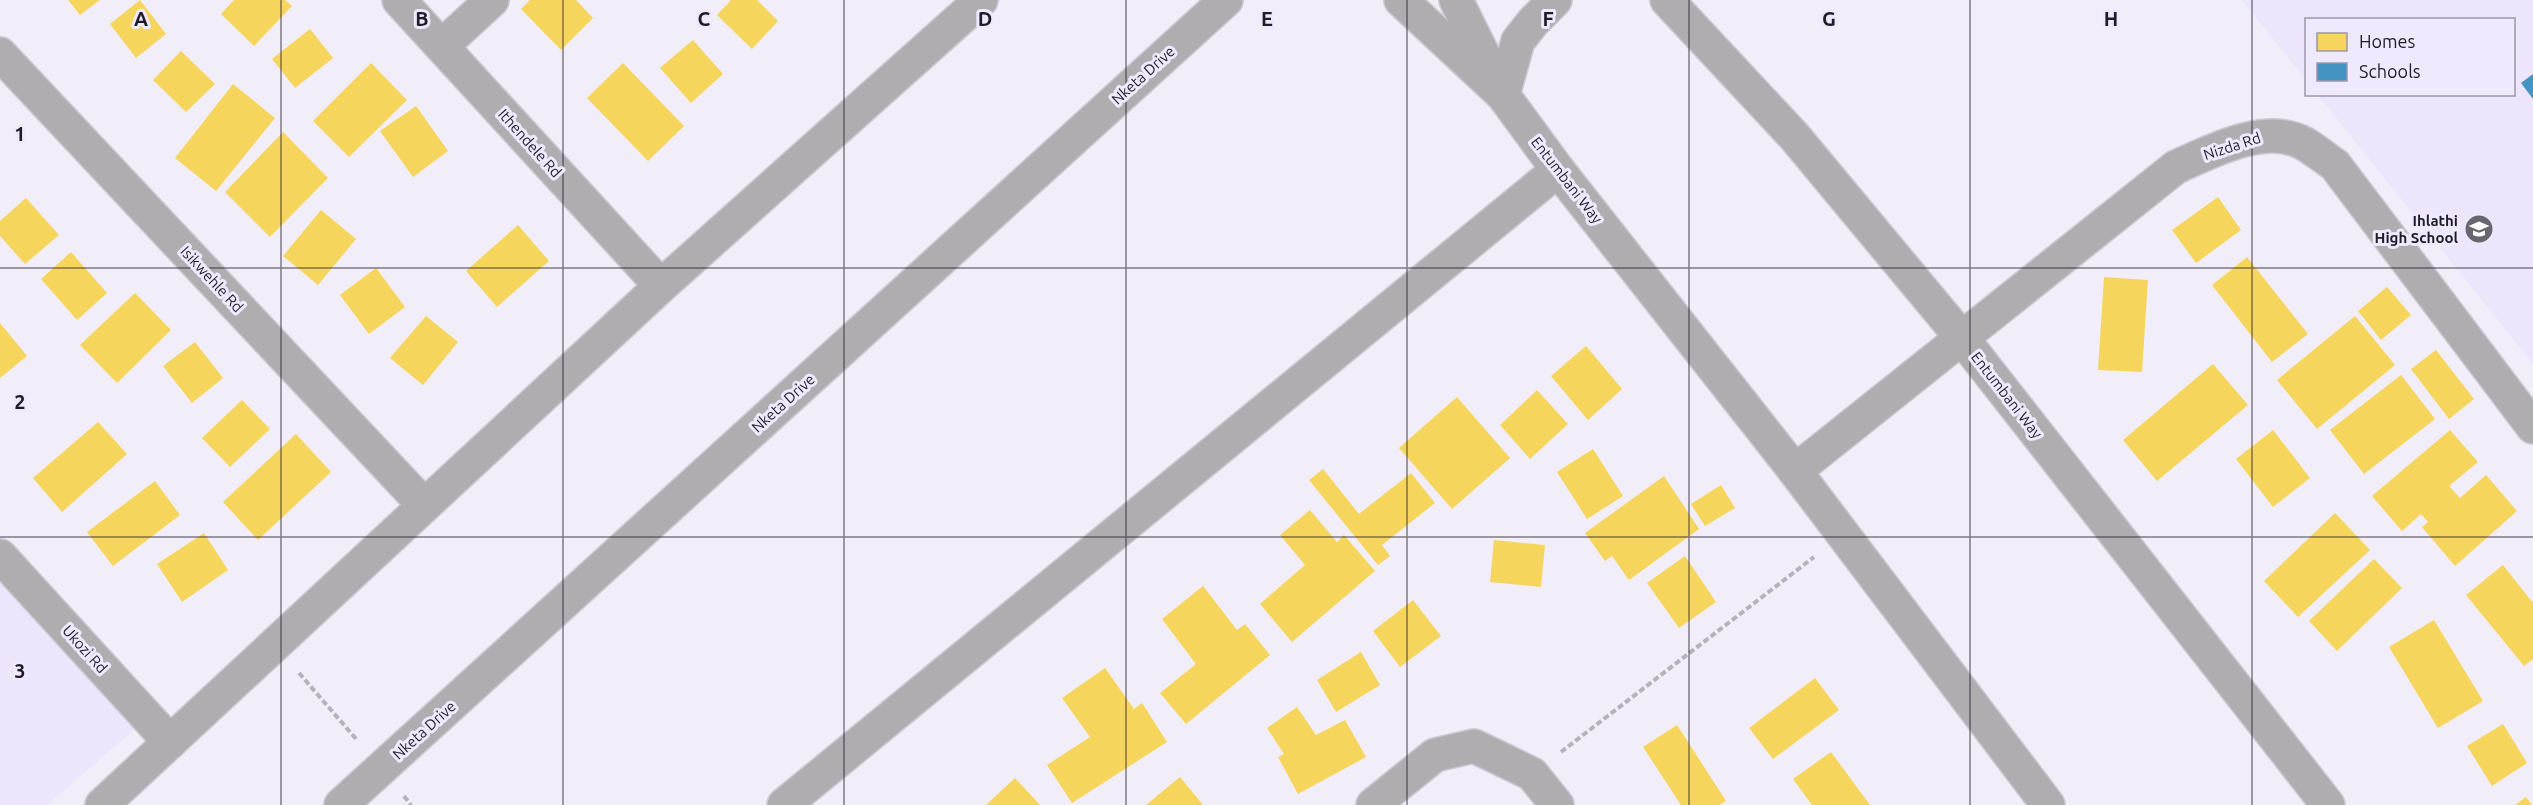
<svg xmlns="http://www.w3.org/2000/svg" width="2533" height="805" font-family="Ubuntu,sans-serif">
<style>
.built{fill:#ece5fc}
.homes{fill:#f6d55c}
.schools{fill:#4393c3}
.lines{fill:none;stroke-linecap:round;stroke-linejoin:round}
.minor-casing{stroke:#ccc9d3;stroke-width:36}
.tertiary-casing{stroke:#ccc9d3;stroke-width:36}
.path{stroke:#b5b2b8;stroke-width:4;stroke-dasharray:6 3;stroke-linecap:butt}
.minor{stroke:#b0adb0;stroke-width:33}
.tertiary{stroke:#b0adb0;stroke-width:33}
.grid{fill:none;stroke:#1f1c28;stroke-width:1.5;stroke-opacity:0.55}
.labels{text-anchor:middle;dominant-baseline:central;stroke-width:6;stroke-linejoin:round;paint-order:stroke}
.street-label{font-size:15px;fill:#1f1c28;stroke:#efe9fe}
.poi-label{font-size:15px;font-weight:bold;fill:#1f1c28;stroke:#efe9fe;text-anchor:end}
.grid-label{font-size:20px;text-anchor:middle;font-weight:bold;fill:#1f1c28;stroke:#efe9fe;stroke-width:6;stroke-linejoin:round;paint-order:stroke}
</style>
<rect width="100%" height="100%" fill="#f1eef9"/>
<g class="built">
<path d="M2242,0H2533V364L2318,95L2514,94V20H2306V80Z"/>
<path d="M0,579L137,727L47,805H0Z"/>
</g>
<g class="homes">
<path d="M68,0H100L80,15Z"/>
<path d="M140,0L166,34L136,58L110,24Z"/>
<path d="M234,0H285L292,6L254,46L221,14Z"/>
<path d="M530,0H576L593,18L561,50L521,9Z"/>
<path d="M731,0H757L778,21L752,49L717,15Z"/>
<path d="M310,29L333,58L295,88L272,59Z"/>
<path d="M693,40L723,74L691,103L660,68Z"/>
<path d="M181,51L215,84L186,112L153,80Z"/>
<path d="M371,63L407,100L349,157L313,121Z"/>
<path d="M623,63L684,126L648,161L587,98Z"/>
<path d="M233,84L275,118L216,191L175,158Z"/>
<path d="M416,106L448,151L413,177L380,131Z"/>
<path d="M283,132L328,178L270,237L225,192Z"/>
<path d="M2218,197L2241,230L2196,263L2172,230Z"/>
<path d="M26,198L59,235L25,264L0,236V221Z"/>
<path d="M321,210L356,239L318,285L283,256Z"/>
<path d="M518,225L549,261L497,307L466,271Z"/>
<path d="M71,252L107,293L77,320L41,279Z"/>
<path d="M2247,257L2308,334L2272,362L2212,285Z"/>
<path d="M376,268L405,307L369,334L340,295Z"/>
<path d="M2104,277L2148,280L2142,372L2098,370Z"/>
<path d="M2387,287L2411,315L2381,340L2358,311Z"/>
<path d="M135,293L171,330L117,383L80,345Z"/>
<path d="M426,316L458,342L423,385L390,358Z"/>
<path d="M2355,316L2395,365L2317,429L2277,380Z"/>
<path d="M0,323L27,356L0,378Z"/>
<path d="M195,342L223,378L192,403L163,366Z"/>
<path d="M1586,346L1622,389L1588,420L1551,376Z"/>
<path d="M2436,350L2474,399L2449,419L2411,369Z"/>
<path d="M2213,364L2248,405L2157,481L2123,440Z"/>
<path d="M2401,375L2435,419L2364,474L2330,430Z"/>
<path d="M1537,390L1568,424L1530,459L1500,425Z"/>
<path d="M1457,397L1510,458L1452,509L1399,448Z"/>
<path d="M242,400L270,429L230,467L202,438Z"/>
<path d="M98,422L127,454L62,512L33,478Z"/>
<path d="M2273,430L2310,478L2273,507L2236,459Z"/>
<path d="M2450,430L2478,462L2449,486L2460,498L2486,475L2517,511L2455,566L2422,527L2428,522L2421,514L2402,531L2372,496Z"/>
<path d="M296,434L331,472L258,540L223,502Z"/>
<path d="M1593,449L1623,496L1587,519L1557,472Z"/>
<path d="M1323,469L1359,514L1411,473L1435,503L1382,545L1390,556L1378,565L1309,480Z"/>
<path d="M1664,476L1699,529L1629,580L1612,556L1605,561L1585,533Z"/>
<path d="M155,481L180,515L113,566L87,532Z"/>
<path d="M1721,485L1735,508L1705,526L1691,504Z"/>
<path d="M1310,510L1337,542L1344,535L1375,571L1292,642L1260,604L1305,565L1280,535Z"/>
<path d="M2335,513L2370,550L2298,617L2264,581Z"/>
<path d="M204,533L228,570L182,602L157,564Z"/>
<path d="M1494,540L1545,545L1541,587L1490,582Z"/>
<path d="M1685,556L1716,602L1679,628L1647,583Z"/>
<path d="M2374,559L2402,588L2337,651L2309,621Z"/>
<path d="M2503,565L2533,603V659L2524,666L2466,595Z"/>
<path d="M1203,586L1237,630L1245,624L1270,655L1186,724L1160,693L1196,664L1162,619Z"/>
<path d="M1413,600L1441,636L1400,667L1373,631Z"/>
<path d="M2434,620L2483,701L2438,728L2389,647Z"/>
<path d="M1361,652L1380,685L1336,712L1317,680Z"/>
<path d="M1105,668L1134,709L1142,703L1167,742L1072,803L1047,765L1090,737L1062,698Z"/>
<path d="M1815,678L1839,710L1773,759L1749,728Z"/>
<path d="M1297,707L1316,735L1345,720L1366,757L1298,794L1278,757L1284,754L1267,728Z"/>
<path d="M2503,724L2527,763L2492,786L2467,746Z"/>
<path d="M1677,725L1726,801L1719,805H1681L1643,747Z"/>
<path d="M1831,752L1870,805H1812L1793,779Z"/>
<path d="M1180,777L1203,805H1146Z"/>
<path d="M1015,778L1040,805H986Z"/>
<path d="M2526,797L2532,805H2515Z"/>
</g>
<path class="schools" d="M2533,74V99L2521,83Z"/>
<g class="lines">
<g class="minor-casing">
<g id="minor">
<path d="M399,0L661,286"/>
<path d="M1456,0L1503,95L1558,170L1795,471L2048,805"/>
<path d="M1667,0L1794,136L1962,338L2328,805"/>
<path d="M442,46L492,0"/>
<path d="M0,54L424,505"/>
<path d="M1503,95L1518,41L1533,22L1555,0"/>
<path d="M1795,471L2176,167C2212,151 2266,122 2305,144C2315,150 2325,158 2335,165L2533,427"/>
<path d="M0,556L170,742"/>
<path d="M102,805L661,286L981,0"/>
<path d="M784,805L1558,170"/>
<path d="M1373,805L1435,755L1474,746L1532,774L1557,805"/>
</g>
</g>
<g class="tertiary-casing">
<g id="tertiary">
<path d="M1401,0L1503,95"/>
<path d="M341,805L1226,0"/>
</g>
</g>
<g class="path">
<path d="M299,673L357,740"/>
<path d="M1561,752L1814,557"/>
<path d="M404,796L411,805"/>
</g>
<use href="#minor" class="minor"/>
<use href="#tertiary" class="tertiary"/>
</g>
<path class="grid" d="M281,0V805M563,0V805M844,0V805M1126,0V805M1407,0V805M1689,0V805M1970,0V805M2252,0V805M0,268H2533M0,537H2533"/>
<defs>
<g id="school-disc" transform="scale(1.5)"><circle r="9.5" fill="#686671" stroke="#efe9fe"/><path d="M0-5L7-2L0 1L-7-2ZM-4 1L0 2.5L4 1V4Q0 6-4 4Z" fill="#fff"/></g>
</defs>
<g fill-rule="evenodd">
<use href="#school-disc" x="2479" y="229"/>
</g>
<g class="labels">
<g class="street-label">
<text transform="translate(1143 75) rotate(-42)">Nketa Drive</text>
<text transform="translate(530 143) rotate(48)">Ithendele Rd</text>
<text transform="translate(2232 146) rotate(-18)">Nizda Rd</text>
<text transform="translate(1567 180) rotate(52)">Entumbani Way</text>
<text transform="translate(212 279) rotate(47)">Isikwehle Rd</text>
<text transform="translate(2007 395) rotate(52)">Entumbani Way</text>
<text transform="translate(783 403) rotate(-42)">Nketa Drive</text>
<text transform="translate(85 649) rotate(48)">Ukozi Rd</text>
<text transform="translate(424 730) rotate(-42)">Nketa Drive</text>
</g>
<g class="poi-label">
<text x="2458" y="220">Ihlathi<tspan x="2458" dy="17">High School</tspan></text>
</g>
</g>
<g class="grid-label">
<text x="141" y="26">A</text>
<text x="422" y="26">B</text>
<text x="704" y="26">C</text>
<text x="985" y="26">D</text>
<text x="1267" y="26">E</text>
<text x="1548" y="26">F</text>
<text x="1829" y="26">G</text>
<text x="2111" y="26">H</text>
<text x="20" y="141">1</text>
<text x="20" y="409">2</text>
<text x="20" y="678">3</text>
</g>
<rect x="2305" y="18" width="210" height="78" fill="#efe9fe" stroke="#9c97a8" stroke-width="1.5"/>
<rect x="2317" y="33" width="30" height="18" fill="#f6d55c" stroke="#9c97a8" stroke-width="1.5"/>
<text x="2359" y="48" font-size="18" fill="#1f1c28">Homes</text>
<rect x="2317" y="63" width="30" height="18" fill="#4393c3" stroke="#9c97a8" stroke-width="1.5"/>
<text x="2359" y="78" font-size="18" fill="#1f1c28">Schools</text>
</svg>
